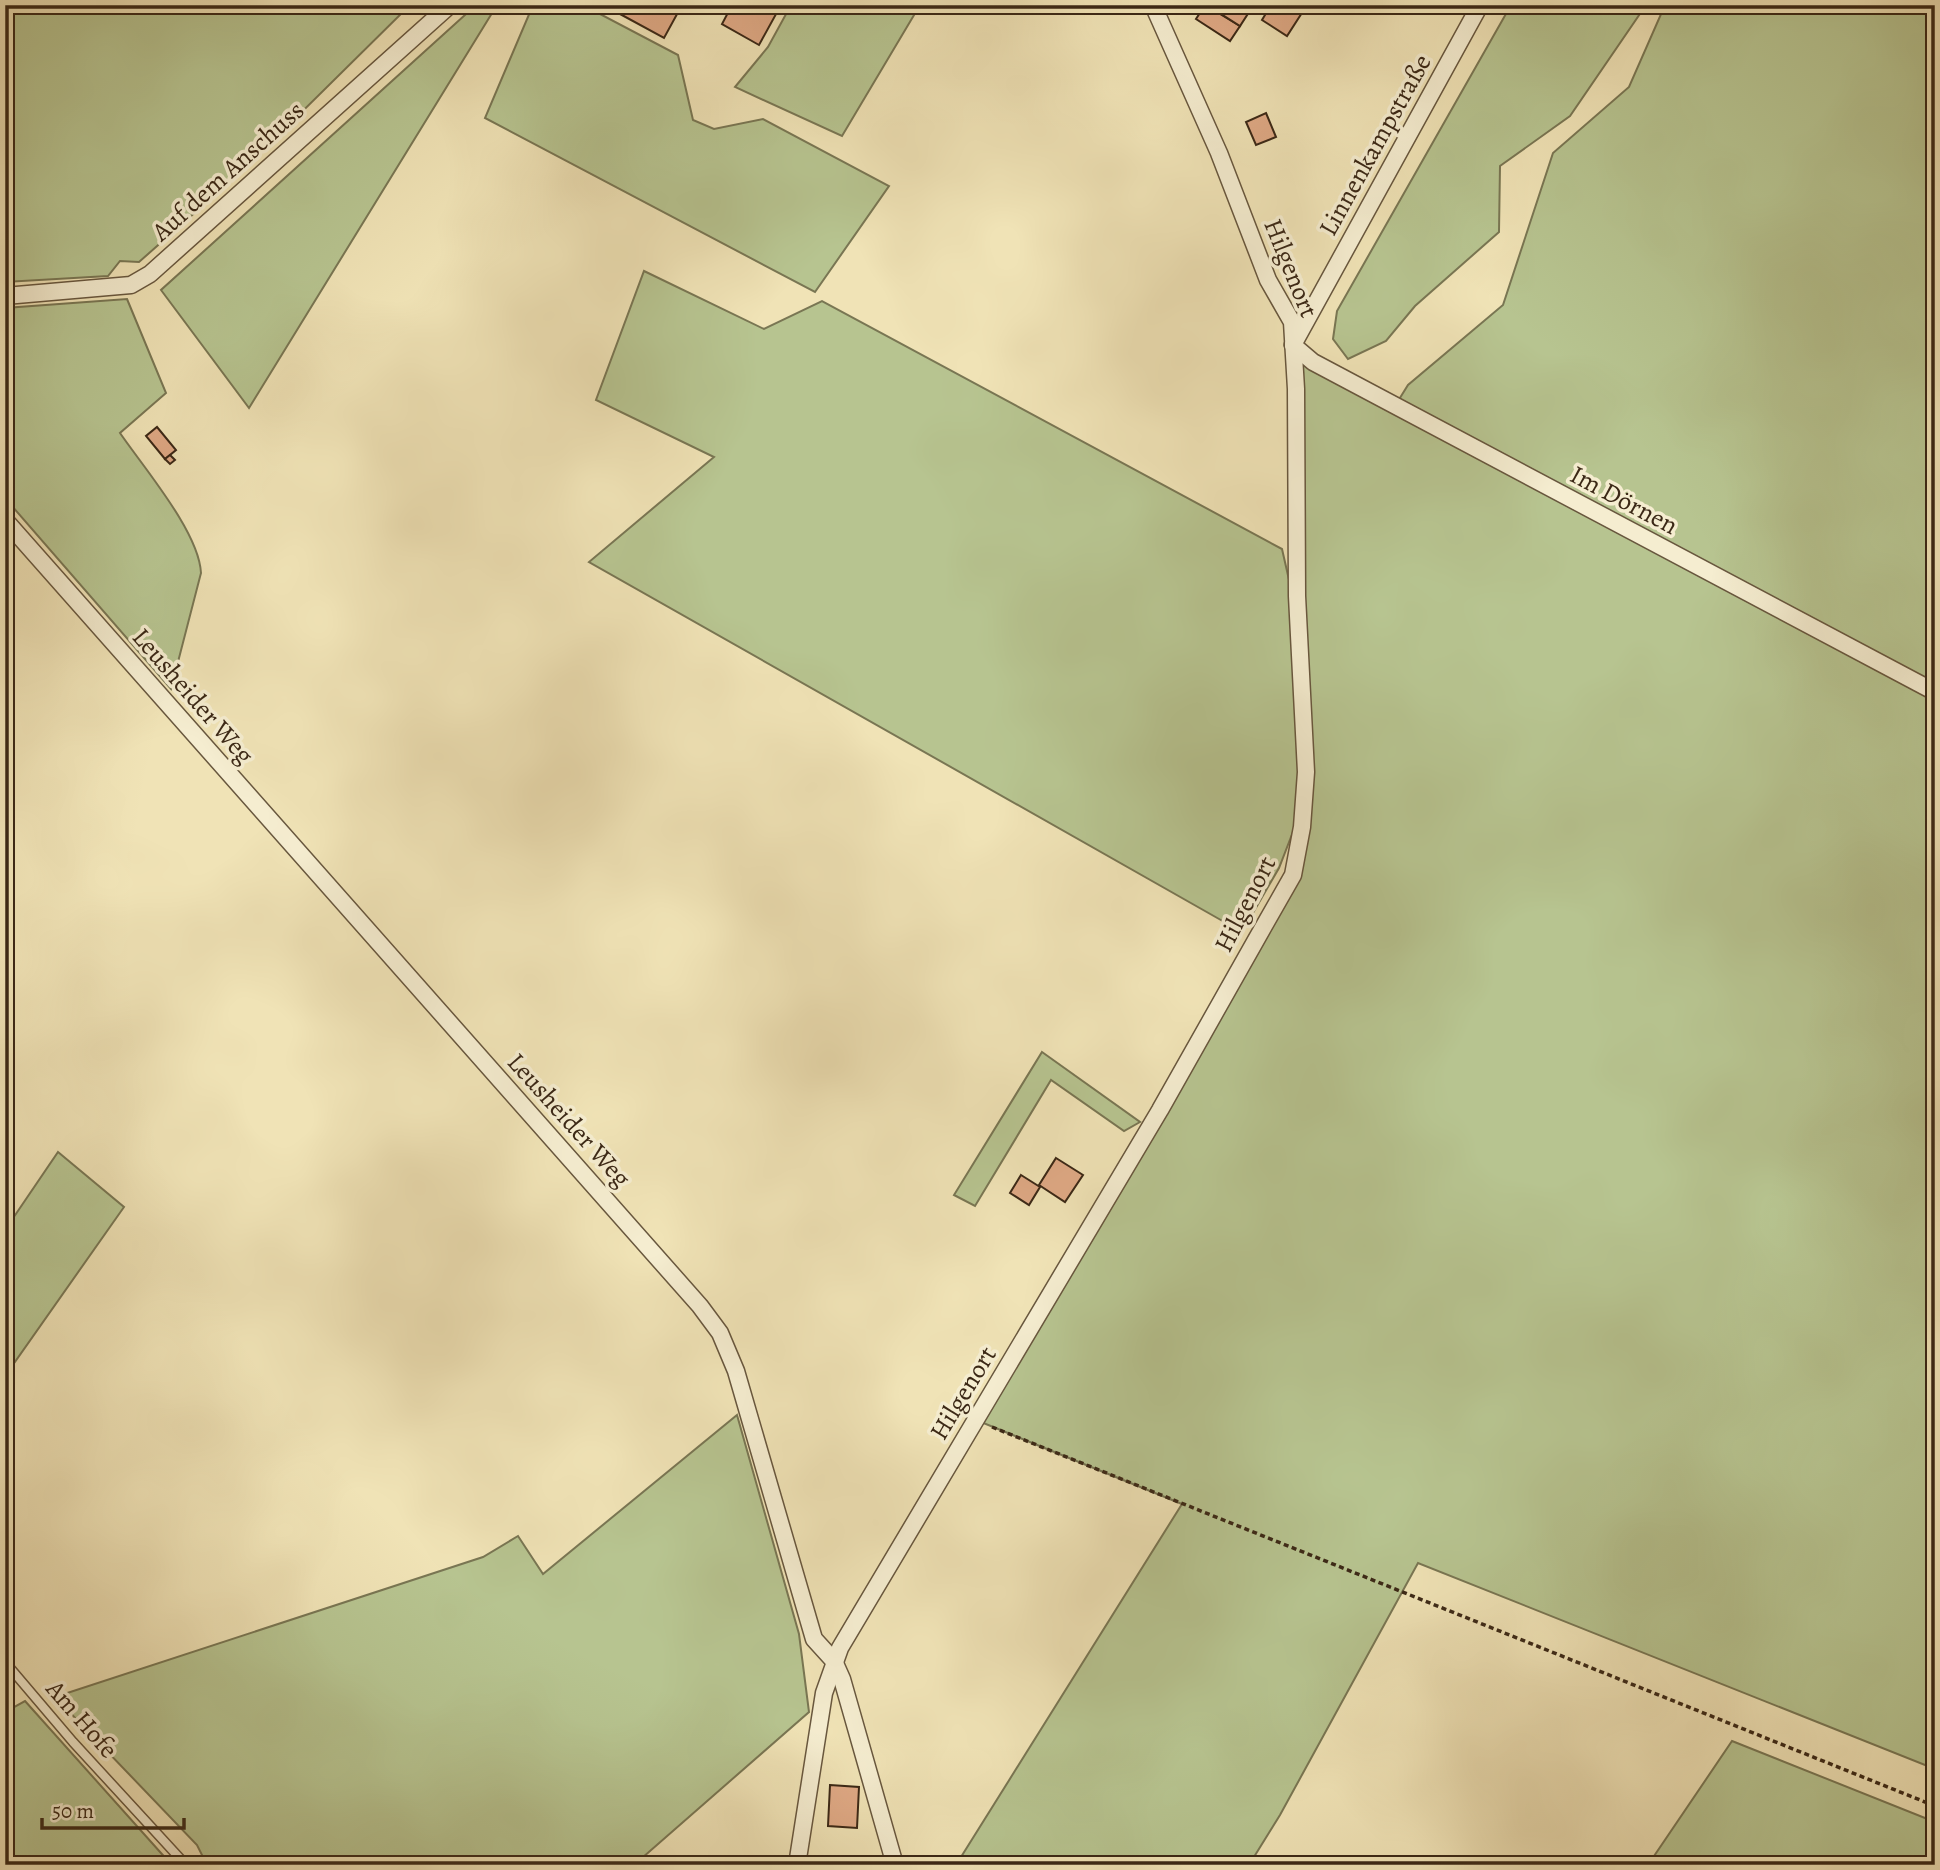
<svg xmlns="http://www.w3.org/2000/svg" width="1940" height="1870" font-family="Alegreya,serif">
<style>
.green{fill:#b7c490;stroke:#797653;stroke-width:2}
.lines{fill:none;stroke-linecap:round;stroke-linejoin:round}
.stream{stroke:#75836e;stroke-width:6}
.building{fill:#dfa985;stroke:#3b2816;stroke-width:2}
.service-casing{stroke:#68573e;stroke-width:11}
.minor-casing{stroke:#68573e;stroke-width:19}
.path{stroke:#3b2816;stroke-width:3.5;stroke-dasharray:5 3.5;stroke-linecap:butt}
.service{stroke:#f5edd0;stroke-width:8}
.minor{stroke:#f5edd0;stroke-width:16}
.labels{text-anchor:middle;dominant-baseline:central;stroke-width:7;stroke-linejoin:round;paint-order:stroke}
.street-label{font-size:26px;fill:#3b2816;stroke:#f5edd0}
</style>
<rect width="100%" height="100%" fill="#f0e3b6"/>
<filter id="stains"><feTurbulence type="fractalNoise" baseFrequency=".00286" numOctaves="4"/><feColorMatrix values="0 0 0 0 .2 0 0 0 0 .09 0 0 0 0 .02 0 0 0 .5 -.17"/></filter>
<radialGradient id="worn" r=".72"><stop offset=".6" stop-color="#630" stop-opacity="0"/><stop offset="1" stop-color="#630" stop-opacity=".3"/></radialGradient>
<g class="green">
<path d="M16,5H410L242,171L139,262L120,261L108,276L5,282V25Z"/>
<path d="M476,5H497L249,408L161,290Z"/>
<path d="M533,5H583L678,55L693,120L714,129L763,119L889,186L815,292L485,118Z"/>
<path d="M791,5H920L842,136L735,87L768,47Z"/>
<path d="M1511,5H1646L1570,116L1500,166L1499,232L1415,306L1386,341L1348,359L1333,339L1337,311Z"/>
<path d="M1665,5H1935V1769L1418,1563L1280,1815L1249,1865H956L1182,1504L976,1420L1293,875L1302,827L1293,345L1395,406L1408,385L1503,305L1553,153L1629,87Z"/>
<path d="M644,271L764,329L822,301L1282,549L1292,593L1300,769L1296,824L1279,868L1242,932L589,562L714,457L596,400Z"/>
<path d="M127,299L166,393L120,433C144,468 199,532 201,573L171,689L5,498V308Z"/>
<path d="M1042,1052L1140,1122L1124,1131L1051,1080L975,1206L954,1195Z"/>
<path d="M58,1152L124,1207L5,1376V1230Z"/>
<path d="M737,1415L799,1634L809,1712L634,1865H207L197,1845L55,1697L483,1557L518,1536L543,1574Z"/>
<path d="M25,1701L169,1862L172,1865H5V1712Z"/>
<path d="M1732,1741L1935,1822V1865H1648Z"/>
</g>
<g class="lines">
<path class="stream" d="M5,1698H6"/>
</g>
<g class="building">
<path d="M625,5H682L664,38L620,14Z"/>
<path d="M732,5H781L759,45L722,24Z"/>
<path d="M1205,5L1240,26L1230,41L1196,19Z"/>
<path d="M1207,5H1245L1251,9L1240,26Z"/>
<path d="M1271,5H1307L1287,36L1262,20Z"/>
<path d="M1266,113L1276,137L1256,145L1246,122Z"/>
<path d="M157,427L176,450L165,459L146,436Z"/>
<path d="M170,455L175,460L170,464L165,459Z"/>
<path d="M1056,1158L1083,1175L1065,1202L1039,1185Z"/>
<path d="M1021,1175L1040,1187L1029,1205L1010,1193Z"/>
<path d="M830,1785L859,1787L857,1828L828,1826Z"/>
</g>
<g class="lines">
<g class="service-casing">
<path id="service" d="M5,1662L73,1742L186,1865"/>
</g>
<g class="minor-casing">
<g id="minor">
<path d="M5,296L131,285L150,274L450,5"/>
<path d="M1293,345L1313,362L1935,692"/>
<path d="M1293,345L1480,5"/>
<path d="M5,520L700,1306L720,1333L736,1371L814,1639L834,1661L842,1679L895,1865"/>
<path d="M797,1865L824,1693L840,1648L1160,1110L1256,940L1293,875L1302,827L1306,772L1297,596L1296,389L1292,322L1268,280L1219,153L1153,5"/>
</g>
</g>
<path class="path" d="M992,1427L1935,1806"/>
<use href="#service" class="service"/>
<use href="#minor" class="minor"/>
</g>
<g class="labels">
<g class="street-label">
<text transform="translate(1375 145) rotate(-61)">Linnenkampstraße</text>
<text transform="translate(228 171) rotate(-42)">Auf dem Anschuss</text>
<text transform="translate(1291 268) rotate(68)">Hilgenort</text>
<text transform="translate(1624 500) rotate(28)">Im Dörnen</text>
<text transform="translate(193 696) rotate(49)">Leusheider Weg</text>
<text transform="translate(1245 904) rotate(-63)">Hilgenort</text>
<text transform="translate(569 1120) rotate(48)">Leusheider Weg</text>
<text transform="translate(963 1393) rotate(-59)">Hilgenort</text>
<text transform="translate(82 1719) rotate(49)">Am Hofe</text>
</g>
</g>
<rect width="1940" height="1870" fill="none" stroke="#f0e3b6" stroke-width="28"/>
<rect x="7" y="7" width="1926" height="1856" fill="none" stroke="#3b2816" stroke-width="3.5"/>
<rect x="14" y="14" width="1912" height="1842" fill="none" stroke="#3b2816" stroke-width="2"/>
<path d="M42 1818v10h142v-10" fill="none" stroke="#3b2816" stroke-width="3.5"/>
<text x="52" y="1818" font-size="21" fill="#3b2816" stroke="#f5edd0" stroke-width="5" paint-order="stroke">50 m</text>
<rect width="100%" height="100%" filter="url(#stains)"/>
<rect width="100%" height="100%" fill="url(#worn)"/>
</svg>
